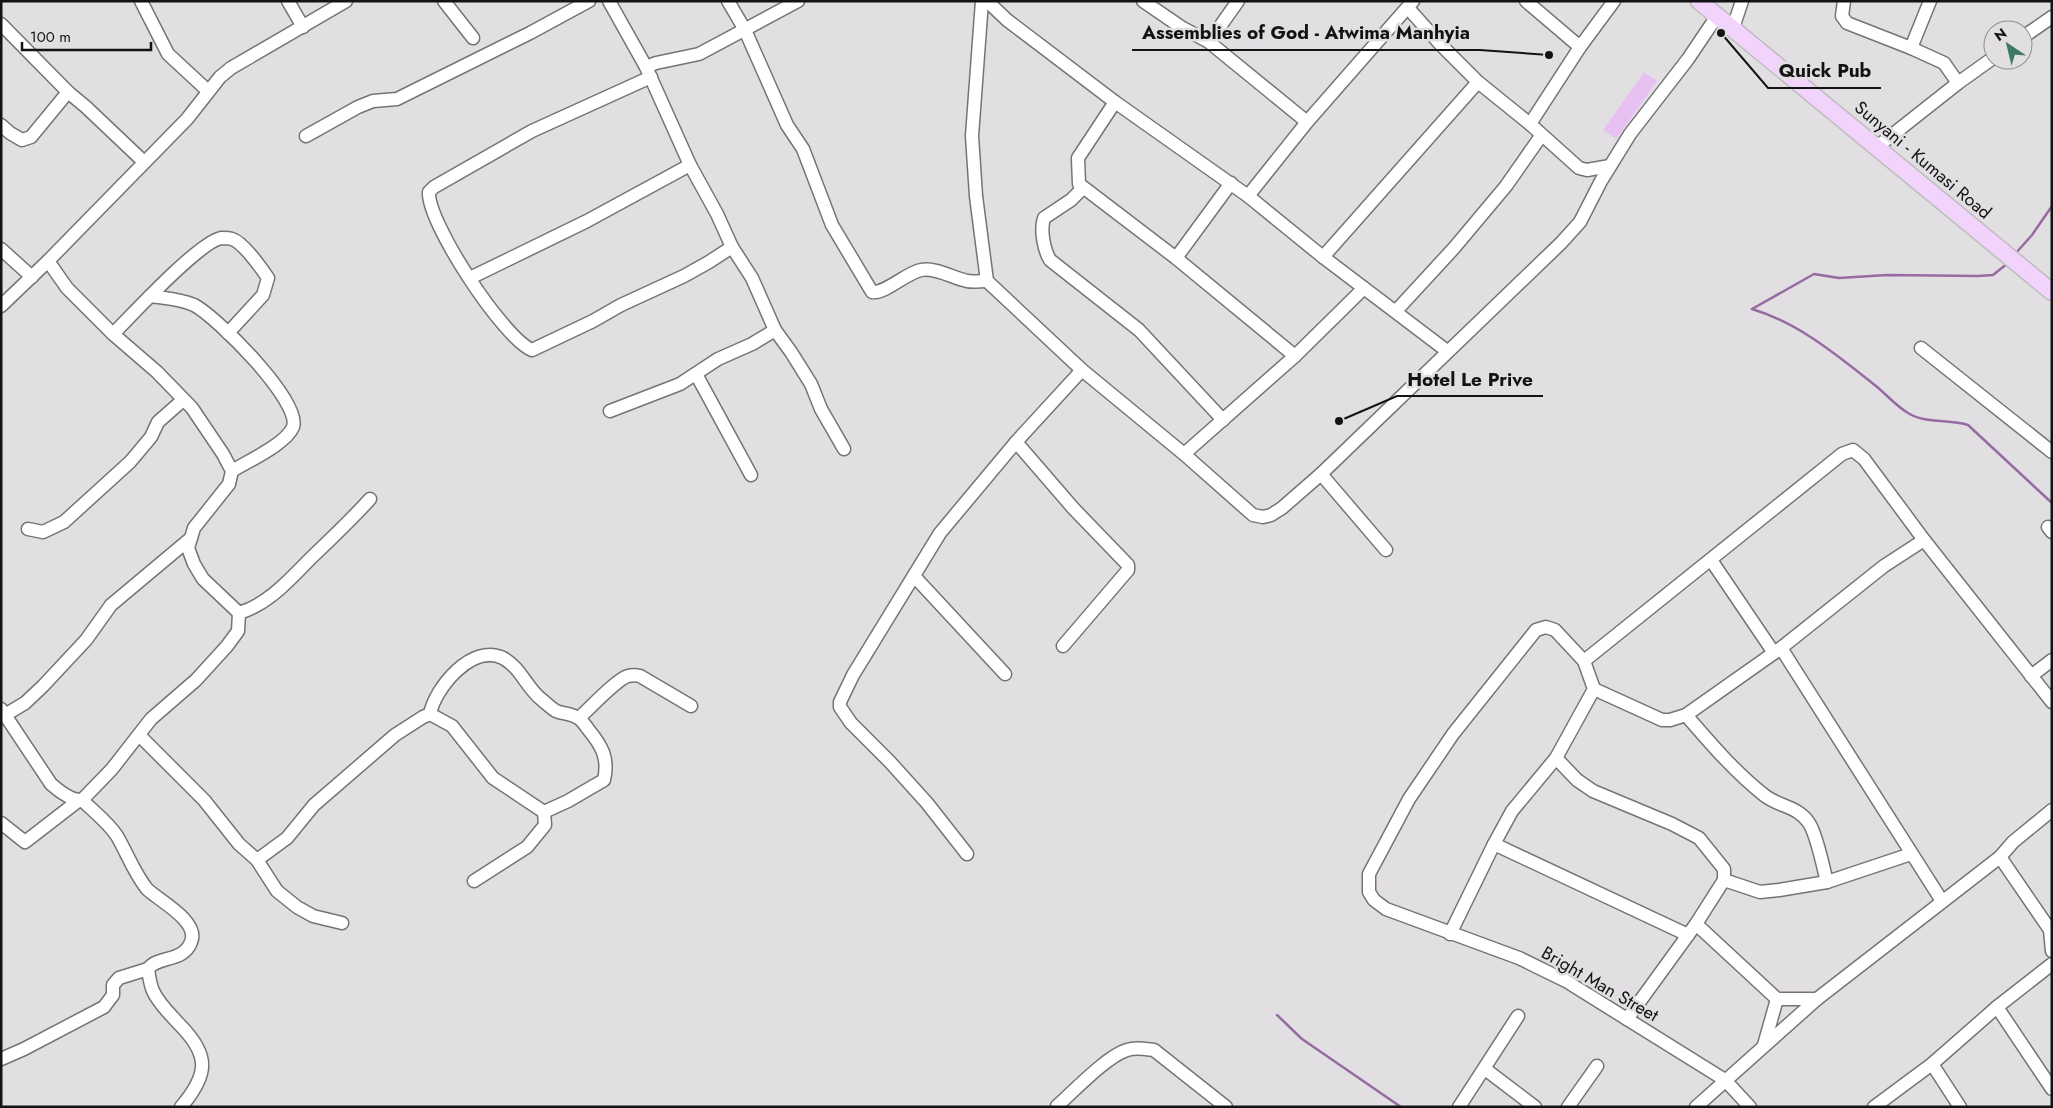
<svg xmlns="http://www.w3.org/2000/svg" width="2053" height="1108" font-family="Jost,sans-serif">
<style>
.green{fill:#e8c1f3}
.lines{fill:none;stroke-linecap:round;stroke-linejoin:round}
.stream{stroke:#966ba2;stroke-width:2.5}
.minor-casing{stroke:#767377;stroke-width:15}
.major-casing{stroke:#bdbdbd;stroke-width:19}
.minor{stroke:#fff;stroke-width:12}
.major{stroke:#f2d3fb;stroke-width:16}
.labels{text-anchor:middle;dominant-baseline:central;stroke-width:5;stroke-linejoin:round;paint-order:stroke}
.street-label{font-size:18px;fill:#141314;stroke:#e2dfe3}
.leader{fill:none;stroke:#141314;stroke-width:2}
.callout-dot{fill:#141314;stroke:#e2dfe3;stroke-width:2}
.callout-label{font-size:19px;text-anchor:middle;font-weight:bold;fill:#141314;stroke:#e2dfe3;stroke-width:5;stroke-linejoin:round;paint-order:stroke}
</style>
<rect width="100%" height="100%" fill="#e2dfe3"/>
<path class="green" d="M1644,72L1657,81L1616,139L1603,130Z"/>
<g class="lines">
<g class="stream">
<path d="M2015,254L2032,235L2052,206"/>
<path d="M1752,309C1799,323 1838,356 1876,386C1886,394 1896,406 1908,413C1925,424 1949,419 1968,425L2052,503"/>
<path d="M1752,309L1814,274L1839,278L1887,275L1978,276L1993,275L2008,263"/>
<path d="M1277,1015L1302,1039L1401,1107"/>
</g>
<g class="minor-casing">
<g id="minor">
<path d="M141,1L168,54L208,91"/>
<path d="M288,1L303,27"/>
<path d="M444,1L473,38"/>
<path d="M609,1L646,67L690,165L717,214L732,247L752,278L775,330L791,352L811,384L821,409L844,449"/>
<path d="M728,1L745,30L787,125L803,149L832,225L872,292C885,294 906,273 921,270C935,267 953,278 967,281C973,282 980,281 987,281"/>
<path d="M982,1L972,136L976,196L987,281L1082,370L1184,454L1253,515L1263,517L1271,515L1282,508L1321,474L1561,243L1580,222L1601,181L1630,134L1688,59L1717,16"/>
<path d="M987,1L1007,20L1115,102L1248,196L1323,257L1447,351"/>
<path d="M1143,1L1181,27L1209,42L1307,122"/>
<path d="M1526,1L1580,47"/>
<path d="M1844,1L1842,16L1847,23L1911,48L1944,63L1958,83"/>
<path d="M1408,8L1441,45L1478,82L1530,124L1579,168L1587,170L1610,166"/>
<path d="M1,24L68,92L86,107L144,162"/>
<path d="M1733,28L1742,1"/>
<path d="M2023,37L2052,17"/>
<path d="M1209,42L1238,1"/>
<path d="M1911,48L1930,1"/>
<path d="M646,67L656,63L699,54L798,1"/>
<path d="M651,77L532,131L434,187L429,192C427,222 503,338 532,350L593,321L621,305L684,276L709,262L732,247"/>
<path d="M1115,102L1078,158L1079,184L1176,258L1295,356"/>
<path d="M1530,124L1580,47L1614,1"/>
<path d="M1,125L10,133L22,140L31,137L68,92"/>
<path d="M306,136L358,107L373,101L397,99L530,33L589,1"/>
<path d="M1877,147L1958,83L1993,58"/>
<path d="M1082,189L1071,200L1044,218C1040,230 1044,250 1050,260L1139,330L1223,420"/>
<path d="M1248,196L1307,122L1413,1"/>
<path d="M1,249L32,277"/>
<path d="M1323,257L1478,82"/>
<path d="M1176,258L1231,183"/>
<path d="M48,261L67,288L113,334L157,372L192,408L223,454L232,471L229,484L194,528L188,548L194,564L203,579L239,613C269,604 290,579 312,557C332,538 351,520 370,499"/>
<path d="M470,278L587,221L690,165"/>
<path d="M150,296C164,298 181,299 194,305C217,317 302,402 293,427C286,444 248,461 232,471"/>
<path d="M1,306L48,261L187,119L220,77L231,68L346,1"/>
<path d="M1396,311L1454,248L1506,186L1541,136"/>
<path d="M113,334C132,315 198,243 221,238C224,238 229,238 232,239C244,243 261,268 268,278L263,295L228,333"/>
<path d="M1921,348L2052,452"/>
<path d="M696,374L751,475"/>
<path d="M610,411L680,384L718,359L752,344L775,330"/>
<path d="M1016,442L1073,508L1128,565V570L1063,646"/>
<path d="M1184,454L1295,356L1364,288"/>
<path d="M1321,474L1386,550"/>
<path d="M2048,527L2052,532"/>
<path d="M28,529L43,532L64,522L130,462L151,437L158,422L183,400"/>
<path d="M1711,560L1774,653"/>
<path d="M914,576L1005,674"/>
<path d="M1781,648L1942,901"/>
<path d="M1584,661L1842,454L1853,450L1864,459L1924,540L2052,702"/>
<path d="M2031,676L2052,660"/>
<path d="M1594,689L1662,720H1670L1686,715L1781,648L1884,566L1924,540"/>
<path d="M1,709L51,784C59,791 72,801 82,800C93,811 108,822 117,836C127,853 134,873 147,889C158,900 200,921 191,942C183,963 158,955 148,969C149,976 150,984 153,991C159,1004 170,1014 179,1024C210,1055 209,1074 181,1107"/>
<path d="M430,714C435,688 472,643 503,658C520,667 527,688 541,699C546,703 551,708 556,711C563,714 571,713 578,718C582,720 585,725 588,729C602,746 609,758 604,780L568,801L544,812"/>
<path d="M5,715L25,703L43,686L86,640L111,605L191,538"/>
<path d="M1686,715C1710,743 1735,772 1764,795C1779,807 1798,806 1809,823C1817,835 1823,867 1827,882"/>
<path d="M579,718C589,709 617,679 628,676C632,675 636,675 640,676L691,706"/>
<path d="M139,735L204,800L239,844L257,860L277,891L297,907L313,916L342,923"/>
<path d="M1556,758L1577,780L1593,791L1672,824L1699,838L1724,869V880L1696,924L1627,1019"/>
<path d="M82,800L112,769L151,719L196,680L227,646L238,631L239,613"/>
<path d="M1,823L25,842L78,801"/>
<path d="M1494,844L1688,935"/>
<path d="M967,854L927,803L890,762L851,723L840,707V702L853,675L940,533L1016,442L1082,370"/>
<path d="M2000,857L2050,930L2052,951"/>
<path d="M257,860L287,838L314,805L395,735L423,717L430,714L452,726L493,778L544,812"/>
<path d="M1724,880L1760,892L1779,890L1827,882L1911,854"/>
<path d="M474,881L527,847L545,825L544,812"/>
<path d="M1696,924L1777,999H1817"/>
<path d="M1450,934L1494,844L1512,811L1556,758L1594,689L1584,661L1555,630L1546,627L1536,630L1453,734L1409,799L1369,874V892L1374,900L1386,909L1519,958L1566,981L1725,1080L1750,1107"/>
<path d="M1997,1007L2052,1089"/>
<path d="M1764,1045L1777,999"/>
<path d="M1,1059L24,1049L104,1007L113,995V985L119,978L148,969"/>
<path d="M1932,1064L1960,1107"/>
<path d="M1485,1069L1535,1107"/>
<path d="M1057,1106C1074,1091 1107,1056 1127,1050C1136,1047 1145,1049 1154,1050L1226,1107"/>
<path d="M1459,1107L1518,1016"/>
<path d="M1568,1107L1597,1066"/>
<path d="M1696,1107L1817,999L2000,857L2013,842L2052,810"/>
<path d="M1874,1107L1932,1064L1997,1007L2052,964"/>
</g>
</g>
<g class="major-casing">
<path id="major" d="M1699,1L2052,292"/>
</g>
<use href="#minor" class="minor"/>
<use href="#major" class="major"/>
</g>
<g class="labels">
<g class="street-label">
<text transform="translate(1923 160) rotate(40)">Sunyani - Kumasi Road</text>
<text transform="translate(1600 984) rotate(30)">Bright Man Street</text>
</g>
</g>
<path class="leader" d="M1549 55L1480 50H1132M1721 33L1768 88H1881M1339 421L1397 396H1543"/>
<g class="callout-dot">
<circle cx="1549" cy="55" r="5"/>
<circle cx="1721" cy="33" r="5"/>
<circle cx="1339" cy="421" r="5"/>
</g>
<g class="callout-label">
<text x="1306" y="39">Assemblies of God - Atwima Manhyia</text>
<text x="1825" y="77">Quick Pub</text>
<text x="1470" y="386">Hotel Le Prive</text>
</g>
<rect width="2053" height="1108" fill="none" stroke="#141314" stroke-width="5"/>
<g transform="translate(2008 45) rotate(325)"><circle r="24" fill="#e2dfe3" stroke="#908d90"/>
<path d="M0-4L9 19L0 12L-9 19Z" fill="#3d7964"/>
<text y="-8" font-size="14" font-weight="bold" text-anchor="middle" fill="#141314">N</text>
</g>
<path d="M22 42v8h129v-8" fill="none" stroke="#141314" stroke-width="2.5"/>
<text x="30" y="42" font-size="15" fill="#141314" stroke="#e2dfe3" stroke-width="4" paint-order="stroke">100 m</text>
</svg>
